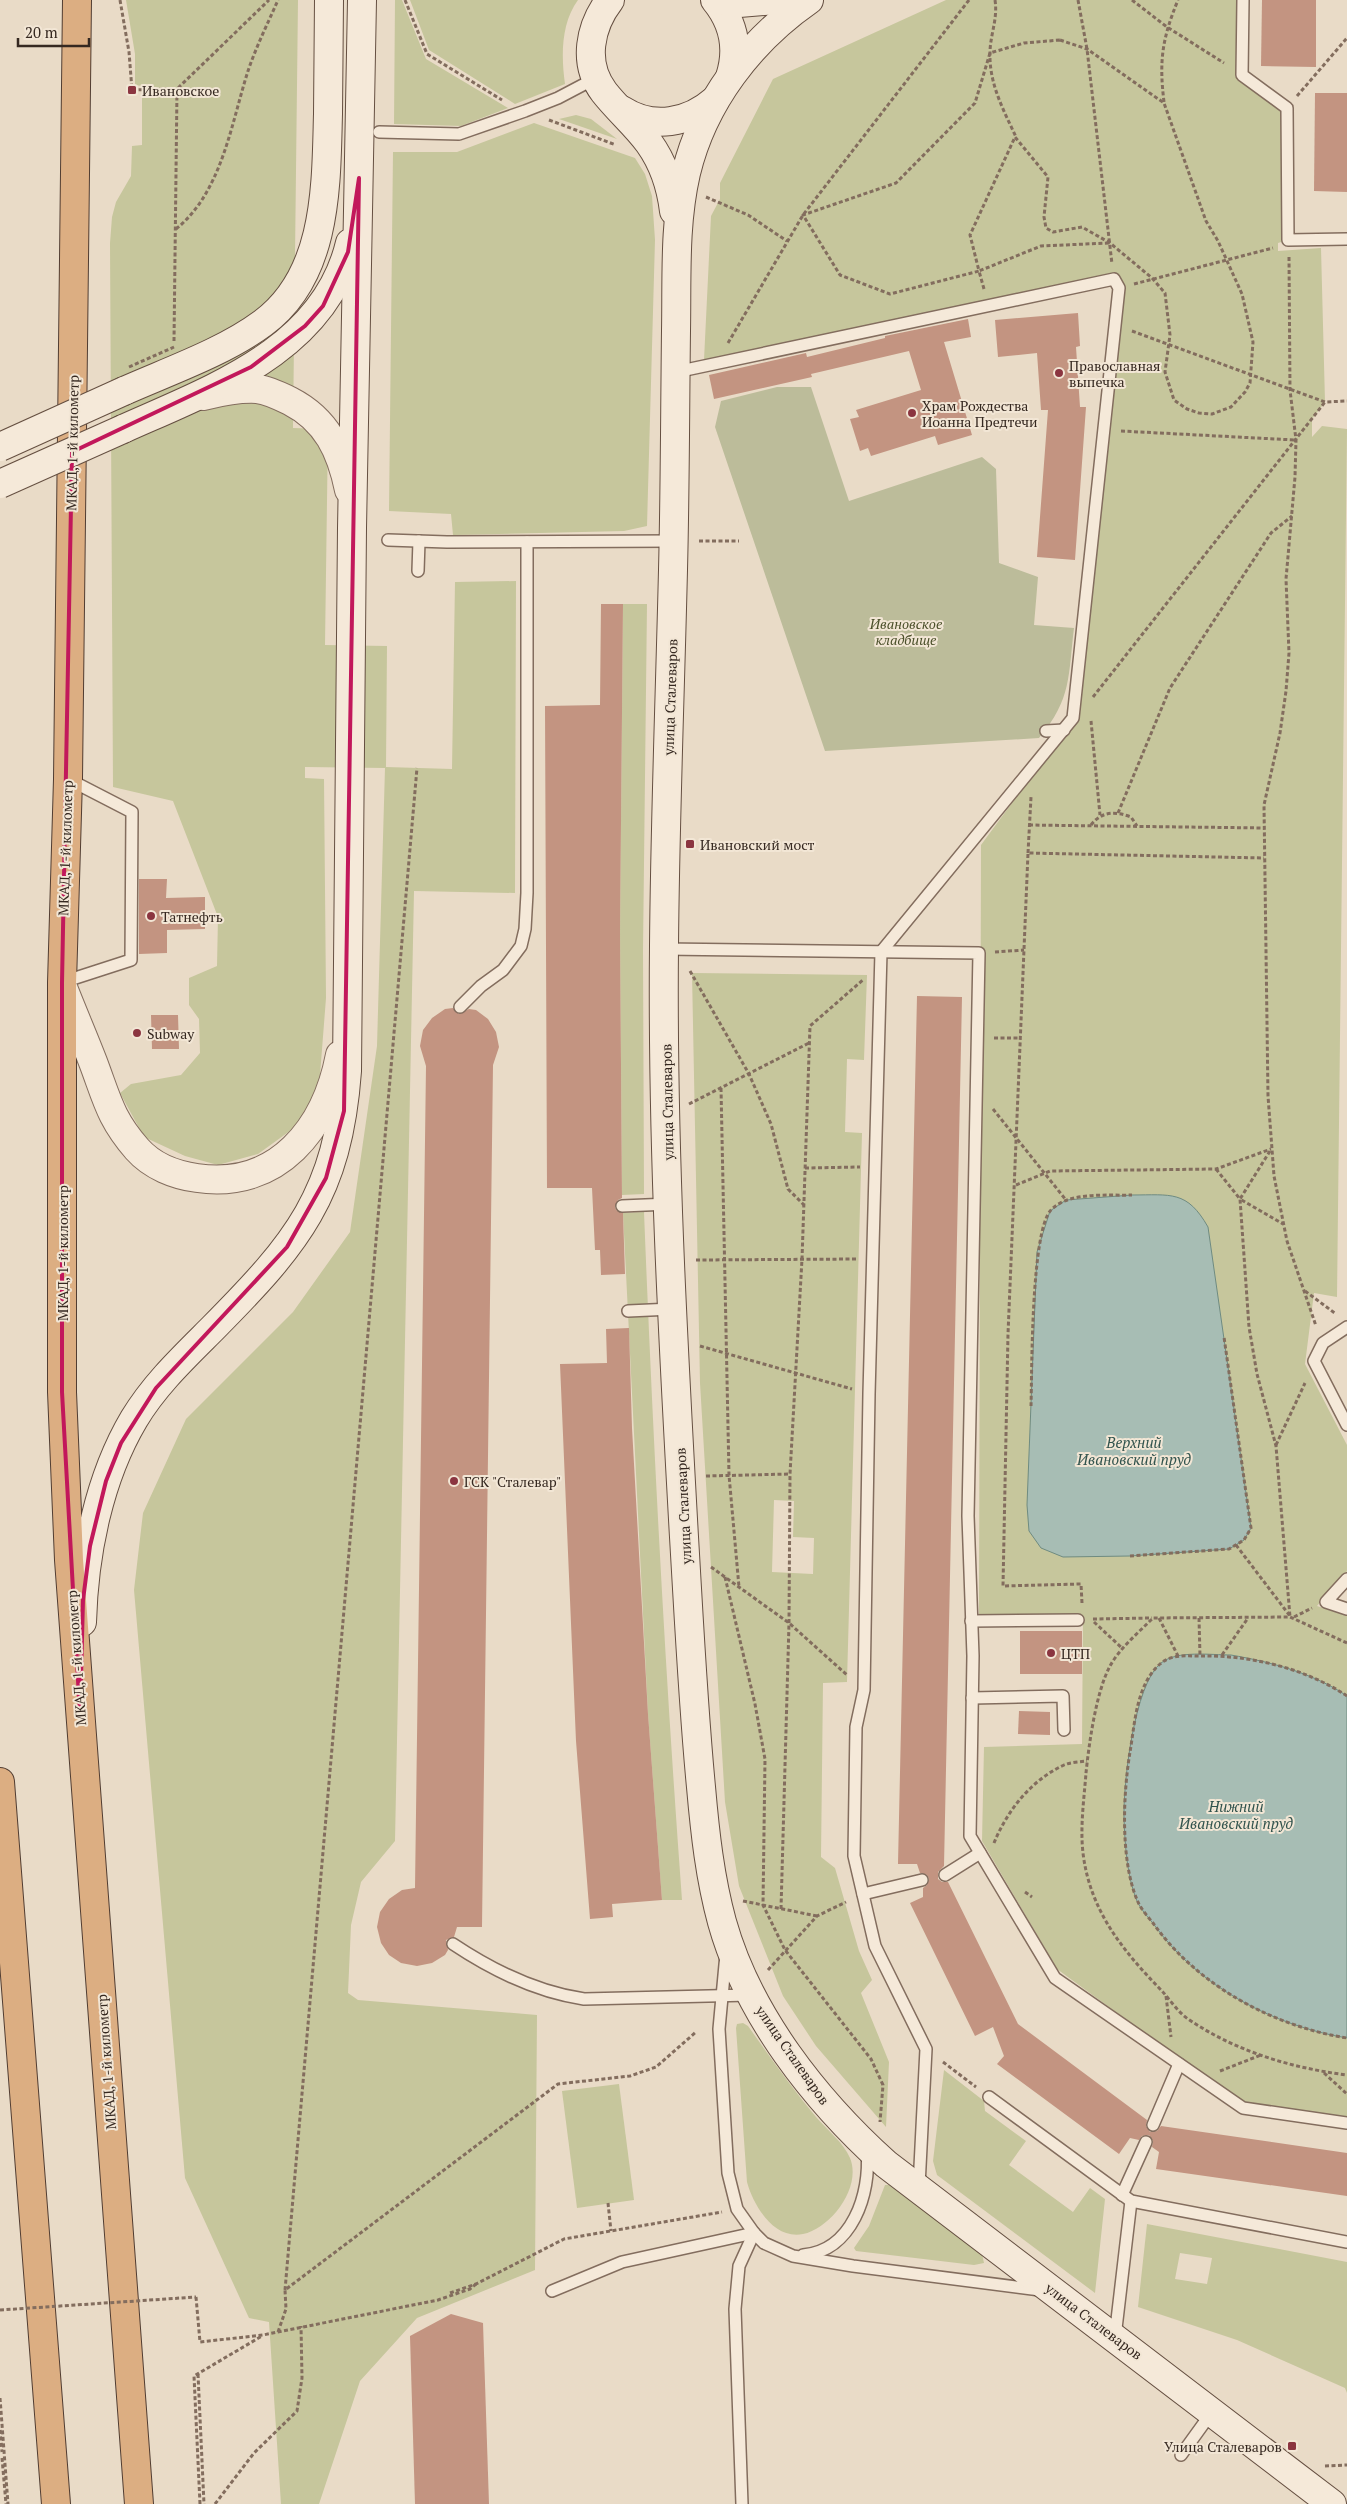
<svg xmlns="http://www.w3.org/2000/svg" width="1347" height="2504" font-family="'PT Serif',serif">
<style>
.green{fill:#c6c69c;fill-rule:evenodd}
.cemetery{fill:#bcbc9a}
.water{fill:#a7bdb4;stroke:#6f8b81}
.building{fill:#c39481}
.lines{fill:none;stroke-linecap:round;stroke-linejoin:round}
.service-casing{stroke:#836d5e;stroke-width:14}
.tertiary-casing{stroke:#836d5e;stroke-width:30}
.secondary-casing{stroke:#654f41;stroke-width:30}
.trunk-casing{stroke:#513d32;stroke-width:30}
.path{stroke:#836d5e;stroke-width:3;stroke-dasharray:4 2.5;stroke-linecap:butt}
.service{stroke:#f5e9d9;stroke-width:11}
.tertiary{stroke:#f5e9d9;stroke-width:28}
.secondary{stroke:#f5e9d9;stroke-width:28}
.trunk{stroke:#dcae82;stroke-width:28}
.secondary-bridge-casing{stroke:#654f41;stroke-width:30;stroke-linecap:butt}
.path-bridge{stroke:#836d5e;stroke-width:3;stroke-dasharray:4 2.5;stroke-linecap:butt}
.secondary-bridge{stroke:#f5e9d9;stroke-width:28}
.marked{fill:none;stroke:#c2185b;stroke-width:4;stroke-linejoin:round}
.poi-dot{fill:#8b3540;stroke:#f2e6d5;stroke-width:2}
.labels{text-anchor:middle;dominant-baseline:central;stroke-width:4;stroke-linejoin:round;paint-order:stroke}
.poi-label{font-size:14px;fill:#352820;stroke:#f2e6d5;text-anchor:start}
.street-label{font-size:14px;fill:#352820;stroke:#f2e6d5}
.park-label{font-size:14px;font-style:italic;fill:#4a4f29;stroke:#f2e6d5}
.water-label{font-size:15px;font-style:italic;fill:#31534d;stroke:#f2e6d5}
</style>
<rect width="100%" height="100%" fill="#e9dbc7"/>
<g class="green">
<path d="M126,0H298L293,428L328,429L325,645L387,646L386,767L452,769L455,582L516,581L515,893L414,891L395,1841L361,1882L351,1925L348,1993L358,2000L537,2015L535,2270L417,2318L360,2381L319,2504H281L269,2322L249,2318L185,2178L134,1590L143,1513L186,1419L293,1312L350,1232L377,1046L385,768L305,767V778L324,779L326,998L320,1075L313,1100L294,1128L258,1154L218,1165L185,1156L144,1137L120,1093L131,1084L181,1075L200,1053L199,1019L189,1005V978L217,966L218,917L173,801L113,787L110,243L112,217L116,202L131,176L132,146L142,145V86L135,85V54Z"/>
<path d="M395,0H402L426,59L508,108L461,126L394,124Z"/>
<path d="M410,0H578C561,23 561,56 565,84L515,104L429,50Z"/>
<path d="M946,0H1239L1242,75L1287,108L1288,240L1278,243V251L1321,248L1325,402L1312,419V437L1322,426L1347,429L1337,1297L1314,1293L1305,1364L1347,1445V1571L1317,1606L1347,1616V2118L1244,2102L1165,2048L1057,1969L982,1841L984,1747L1082,1744L1083,1617H979L981,845L1074,719L1119,288L1101,279L704,360L711,216L720,199V183L773,79Z"/>
<path d="M576,115L591,119L617,139L559,119Z"/>
<path d="M534,123L635,158L645,174L652,196L655,240L647,526L624,531L453,535L451,514L389,511L393,152H457Z"/>
<path d="M623,604H647L643,951L644,1194L622,1195L620,932Z"/>
<path d="M692,973L867,975L864,1060L847,1059L845,1132L862,1133L847,1682L823,1683L821,1857L835,1868L859,1951L872,1980L861,1993L889,2062L886,2127L816,2046L783,1996L739,1886L725,1802L700,1383ZM774,1500L794,1501L793,1537L814,1538L813,1574L772,1572Z"/>
<path d="M644,1212C653,1441 665,1671 682,1900H662L648,1714L623,1213Z"/>
<path d="M743,2023L748,2026C770,2057 792,2088 816,2117C826,2129 844,2143 850,2158C862,2187 831,2228 803,2234C773,2240 753,2204 747,2182L736,2028L737,2024Z"/>
<path d="M944,2070L984,2101L985,2111L1026,2141L1009,2165L1073,2212L1090,2188L1105,2199L1095,2293L937,2175L933,2161Z"/>
<path d="M619,2084L634,2200L577,2208L562,2091Z"/>
<path d="M885,2185H889L982,2254L984,2263L974,2265L856,2251L854,2248L869,2226Z"/>
<path d="M1147,2224L1347,2262V2393L1345,2388L1237,2340L1138,2307ZM1180,2253L1212,2258L1207,2284L1175,2279Z"/>
</g>
<path class="cemetery" d="M777,387H811L849,501L982,457L996,469L999,563L1038,577L1034,625L1074,628C1068,676 1072,699 1039,738L825,751L715,427L721,401Z"/>
<g class="water">
<path d="M1132,1195C1171,1195 1187,1190 1208,1227L1251,1528L1244,1540L1229,1549L1130,1556L1063,1557L1041,1548L1029,1531L1027,1505L1037,1252L1050,1211L1066,1200Z"/>
<path d="M1231,1655C1271,1662 1313,1673 1347,1696V2038C1274,2026 1198,1986 1155,1926C1149,1918 1141,1910 1137,1901C1127,1877 1125,1845 1124,1819C1123,1785 1134,1684 1161,1663C1177,1650 1211,1655 1231,1655Z"/>
</g>
<g class="building">
<path d="M1262,0H1316V67L1261,66Z"/>
<path d="M1315,93H1347V192L1314,191Z"/>
<path d="M1078,313L1080,346L1076,347L1080,407H1086L1075,560L1037,557L1048,410H1041L1037,353L998,357L995,320Z"/>
<path d="M968,319L971,337L944,342L972,435L938,445L935,436L871,456L868,448L860,451L850,419L859,417L856,410L921,390L909,351L811,374L812,377L714,399L709,375L806,353L807,357L885,338V336Z"/>
<path d="M601,604H623L620,932L622,1198L618,1200L615,1206L616,1210L623,1213L625,1274L601,1275L600,1250H595L592,1188H547L545,706L600,705Z"/>
<path d="M139,879H167L166,898L205,897V929L167,930V953L139,954Z"/>
<path d="M917,996L962,997L944,1866L938,1872V1879L942,1882H948L1018,2024L1147,2120L1146,2126L1150,2132L1157,2131L1161,2126L1347,2153V2196L1156,2169L1159,2152L1152,2147L1153,2141L1149,2135L1142,2136L1139,2140L1130,2138L1119,2154L997,2064L1004,2056L993,2027L975,2036L910,1903L923,1897V1888L927,1885L929,1879L927,1875L920,1873L917,1864H898Z"/>
<path d="M453,1008L459,1014L469,1009L476,1010L488,1019L496,1032L499,1047L493,1065L482,1927H457L454,1937L446,1940L448,1950L445,1955L432,1963L417,1966L401,1963L389,1955L381,1943L377,1927L380,1912L389,1899L402,1890L415,1888L426,1066L420,1046L423,1030L432,1018L445,1009Z"/>
<path d="M151,1015H178L179,1049H152Z"/>
<path d="M629,1328L632,1428L648,1714L662,1900L612,1904L613,1917L590,1919L576,1741L560,1364L607,1363L606,1329Z"/>
<rect x="1020" y="1631" width="62" height="43"/>
<path d="M1019,1711L1050,1712V1735L1018,1734Z"/>
<path d="M451,2314L483,2323L489,2504H415L410,2336Z"/>
</g>
<g class="lines">
<g class="service-casing">
<g id="service">
<path d="M1243,0L1242,75L1287,108L1288,240L1347,239"/>
<path d="M379,132L459,134L525,111L558,98L596,78"/>
<path d="M676,372L1114,279L1119,288L1073,718L881,952L869,1394L864,1690L856,1727L854,1856L875,1946L926,2049L919,2186"/>
<path d="M388,540L447,542L674,541"/>
<path d="M418,571L419,541"/>
<path d="M1046,731L1064,730"/>
<path d="M664,949L979,953L968,1516L973,1656L970,1836L1055,1978L1243,2108L1347,2123"/>
<path d="M63,982L131,960L132,812L68,779"/>
<path d="M460,1007L481,986L503,970L521,946L525,929L527,893V542"/>
<path d="M622,1206L669,1204"/>
<path d="M628,1311L672,1309"/>
<path d="M1347,1327L1323,1343L1314,1361L1347,1425"/>
<path d="M1347,1579L1326,1602L1347,1609"/>
<path d="M971,1621L1078,1620"/>
<path d="M972,1698L1063,1696L1064,1730"/>
<path d="M945,1875L980,1853"/>
<path d="M863,1894L922,1880"/>
<path d="M453,1944C492,1970 536,1992 584,1999L750,1995"/>
<path d="M726,1954L719,2029L728,2173L737,2209L754,2233L764,2243L793,2256L853,2266L1040,2290"/>
<path d="M989,2097L1131,2201L1347,2242"/>
<path d="M1153,2125L1179,2064"/>
<path d="M1122,2195L1146,2142"/>
<path d="M803,2255C852,2251 871,2194 867,2151"/>
<path d="M552,2291L622,2262L754,2233"/>
<path d="M1115,2337L1131,2201"/>
<path d="M1181,2455L1212,2412"/>
<path d="M742,2504L735,2309L739,2266L754,2233"/>
</g>
</g>
<g class="tertiary-casing">
<g id="tertiary">
<path d="M203,396C221,392 238,388 257,389C267,390 280,396 290,401C327,420 341,451 349,490"/>
<path d="M62,985C72,1011 83,1036 93,1062C107,1099 110,1118 137,1149C152,1166 175,1175 197,1178C278,1190 326,1128 340,1055"/>
</g>
</g>
<g class="secondary-casing">
<g id="secondary">
<path d="M610,0C590,26 582,63 604,92C618,110 636,125 649,143C664,164 671,186 674,211"/>
<path d="M715,0C734,23 739,49 730,77"/>
<path d="M719,0L739,3L776,0"/>
<path d="M809,0C750,41 703,102 686,173C674,225 677,278 676,331C675,411 675,491 673,570C670,695 665,821 664,946C662,1143 673,1341 684,1537C689,1621 693,1704 701,1787C705,1833 710,1878 722,1922C748,2015 815,2100 886,2164L1332,2504"/>
<path d="M622,110C653,130 689,123 715,100"/>
<path d="M124,391C169,371 224,352 263,323C328,275 326,185 328,114C328,76 329,38 329,0"/>
<path d="M123,429C212,389 325,350 350,243"/>
<path d="M82,1622C84,1553 99,1478 134,1419C155,1384 185,1356 213,1328C297,1243 338,1195 347,1071L352,528L362,0"/>
</g>
</g>
<g class="trunk-casing">
<g id="trunk">
<path d="M77,0L68,779L62,983V1392L69,1560L139,2504"/>
<path d="M0,1782L56,2504"/>
</g>
</g>
<g class="path">
<path d="M120,0L129,52L132,90L177,89"/>
<path d="M405,0L427,54L502,100"/>
<path d="M995,0C998,19 990,35 990,53C989,84 1004,111 1016,137"/>
<path d="M1078,0L1087,49L1112,264"/>
<path d="M1132,0L1167,27L1224,63"/>
<path d="M1060,40L1087,49L1164,103L1206,221L1218,241L1242,294L1253,342L1250,383L1245,392L1231,407L1212,414L1199,413L1187,409L1174,400L1165,372L1170,335L1165,293L1152,278L1110,243L1082,227L1053,232L1046,228L1044,217L1048,177L1015,137L970,235L979,271L890,294L840,275L803,215L896,183L975,103L990,53L1024,43Z"/>
<path d="M1297,96L1347,38"/>
<path d="M1164,102C1159,61 1162,39 1178,0"/>
<path d="M549,120L616,145"/>
<path d="M706,197L748,215L787,241"/>
<path d="M176,229C222,192 231,124 248,71C256,47 268,23 278,0"/>
<path d="M1289,257L1290,390L1296,440L1295,477L1286,579L1289,653L1286,691L1280,733L1264,805L1268,1096L1274,1176L1287,1241L1316,1326"/>
<path d="M1134,284L1273,248"/>
<path d="M984,289L979,271L1041,246L1109,243"/>
<path d="M1132,331L1325,402L1347,401"/>
<path d="M174,341L177,89L269,0"/>
<path d="M728,343L803,215L969,0"/>
<path d="M1121,431L1295,440"/>
<path d="M699,541H739"/>
<path d="M1093,697L1325,402"/>
<path d="M1091,721L1100,815"/>
<path d="M1118,813L1170,688L1271,533L1292,516"/>
<path d="M1029,825L1264,828"/>
<path d="M1091,825C1102,811 1115,811 1131,817L1137,826"/>
<path d="M1028,853L1031,797"/>
<path d="M995,952L1024,950"/>
<path d="M690,971L749,1074L771,1124L788,1189L804,1205"/>
<path d="M994,1038H1021"/>
<path d="M721,1088L729,1475L739,1587"/>
<path d="M689,1104L809,1043"/>
<path d="M993,1109L1066,1200"/>
<path d="M1270,1151L1240,1199L1283,1224"/>
<path d="M805,1168L860,1167"/>
<path d="M1216,1169L1240,1199L1249,1327L1257,1374L1276,1446L1290,1617"/>
<path d="M1016,1185L1050,1171L1216,1169L1271,1149"/>
<path d="M696,1260L857,1259"/>
<path d="M1305,1291L1336,1314"/>
<path d="M700,1346L852,1389"/>
<path d="M1031,1406C1032,1371 1031,1231 1051,1210C1069,1191 1108,1196 1132,1195"/>
<path d="M1276,1445L1305,1383"/>
<path d="M706,1476L790,1474"/>
<path d="M1236,1545L1290,1616"/>
<path d="M1130,1556L1229,1549L1244,1540L1251,1528L1224,1337"/>
<path d="M711,1567L789,1623L847,1675"/>
<path d="M725,1577L755,1704L765,1759L763,1905L785,1950L871,2059L883,2085L880,2122"/>
<path d="M1082,1603L1081,1584L1003,1586L1008,1334L1028,853L1264,858"/>
<path d="M1294,1617L1312,1608"/>
<path d="M1159,1618L1178,1656"/>
<path d="M1199,1618L1200,1656"/>
<path d="M1093,1619L1152,1618"/>
<path d="M1094,1622L1123,1649"/>
<path d="M1347,1643L1290,1617L1153,1618C1138,1633 1120,1648 1110,1666C1096,1692 1089,1744 1086,1773C1084,1799 1080,1827 1083,1853C1090,1911 1123,1951 1162,1991C1170,2000 1178,2012 1188,2019C1235,2051 1291,2068 1347,2075"/>
<path d="M1222,1655L1248,1618"/>
<path d="M1347,1696C1305,1668 1250,1655 1200,1656C1186,1656 1171,1654 1160,1664C1136,1685 1135,1723 1130,1752C1123,1794 1120,1862 1138,1902C1141,1909 1148,1917 1153,1923C1197,1985 1272,2026 1347,2038"/>
<path d="M994,1843C1007,1811 1031,1780 1064,1765C1071,1762 1080,1762 1087,1761"/>
<path d="M1025,1892L1032,1897"/>
<path d="M743,1901L817,1916"/>
<path d="M781,1909L789,1623L790,1474L802,1259L810,1026L864,979"/>
<path d="M768,1970L817,1916L846,1902"/>
<path d="M1166,1996L1171,2037"/>
<path d="M943,2062L976,2087"/>
<path d="M1220,2071L1261,2055"/>
<path d="M1324,2073L1347,2094"/>
<path d="M608,2203L611,2231"/>
<path d="M285,2290L417,768"/>
<path d="M450,2293L476,2284L564,2239L722,2212"/>
<path d="M196,2297L200,2342L263,2335L438,2300L470,2289L476,2284"/>
<path d="M278,2332L286,2309L285,2290L558,2084L630,2076L656,2067L696,2032"/>
<path d="M198,2374L204,2504"/>
<path d="M0,2398L8,2504"/>
<path d="M0,2430L2,2452"/>
<path d="M2,2458L6,2504"/>
<path d="M1325,2466L1347,2465"/>
<path d="M200,2504L194,2376L262,2336"/>
<path d="M215,2504L254,2453L297,2411L302,2378L301,2326"/>
</g>
<use href="#service" class="service"/>
<use href="#tertiary" class="tertiary"/>
<use href="#secondary" class="secondary"/>
<use href="#trunk" class="trunk"/>
<g class="secondary-bridge-casing">
<g id="secondary-bridge">
<path d="M0,447L124,391"/>
<path d="M0,484L123,429"/>
</g>
</g>
<g class="path-bridge">
<path d="M129,367L174,347"/>
<path d="M0,2310L196,2297"/>
</g>
<use href="#secondary-bridge" class="secondary-bridge"/>
</g>
<path class="marked" d="M359,178L344,1111L326,1178L287,1247L156,1388L121,1443L106,1481L90,1546L83,1600L80,1716L62,1392V983L72,452L251,367L305,326L323,306L348,252Z"/>
<g class="poi-dot">
<rect x="127" y="85" width="10" height="10" rx="2.5"/>
<circle cx="1059" cy="373" r="5"/>
<circle cx="912" cy="413" r="5"/>
<rect x="685" y="839" width="10" height="10" rx="2.5"/>
<circle cx="151" cy="916" r="5"/>
<circle cx="137" cy="1033" r="5"/>
<circle cx="454" cy="1481" r="5"/>
<circle cx="1051" cy="1653" r="5"/>
<rect x="1287" y="2441" width="10" height="10" rx="2.5"/>
</g>
<g class="labels">
<g class="poi-label">
<text x="142" y="90">Ивановское</text>
<text x="1069" y="365">Православная<tspan x="1069" dy="16">выпечка</tspan></text>
<text x="922" y="405">Храм Рождества<tspan x="922" dy="16">Иоанна Предтечи</tspan></text>
<text x="700" y="844">Ивановский мост</text>
<text x="161" y="916">Татнефть</text>
<text x="147" y="1033">Subway</text>
<text x="464" y="1481">ГСК "Сталевар"</text>
<text x="1061" y="1653">ЦТП</text>
<text x="1282" y="2446" text-anchor="end">Улица Сталеваров</text>
</g>
<g class="street-label">
<text transform="translate(72 443) rotate(-89)">МКАД, 1-й километр</text>
<text transform="translate(670 697) rotate(-88)">улица Сталеваров</text>
<text transform="translate(65 848) rotate(-88)">МКАД, 1-й километр</text>
<text transform="translate(667 1102) rotate(-91)">улица Сталеваров</text>
<text transform="translate(62 1253) rotate(-90)">МКАД, 1-й километр</text>
<text transform="translate(683 1506) rotate(-93)">улица Сталеваров</text>
<text transform="translate(76 1658) rotate(-94)">МКАД, 1-й километр</text>
<text transform="translate(793 2055) rotate(55)">улица Сталеваров</text>
<text transform="translate(106 2062) rotate(-94)">МКАД, 1-й километр</text>
<text transform="translate(1094 2321) rotate(37)">улица Сталеваров</text>
</g>
<g class="park-label">
<text x="906" y="623">Ивановское<tspan x="906" dy="16">кладбище</tspan></text>
</g>
<g class="water-label">
<text x="1134" y="1442">Верхний<tspan x="1134" dy="17">Ивановский пруд</tspan></text>
<text x="1236" y="1806">Нижний<tspan x="1236" dy="17">Ивановский пруд</tspan></text>
</g>
</g>
<path d="M18 38v8h71v-8" fill="none" stroke="#352820" stroke-width="2.5"/>
<text x="25" y="38" font-size="15" fill="#352820" stroke="#f2e6d5" stroke-width="4" paint-order="stroke">20 m</text>
</svg>
